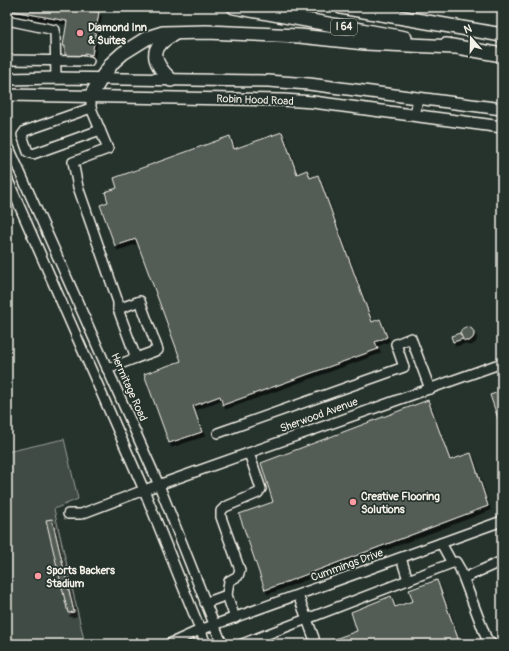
<svg xmlns="http://www.w3.org/2000/svg" width="509" height="651" font-family="Pangolin,sans-serif">
<style>
.green{fill:#414b45;stroke:#9a9e96}
.building{fill:#525c55;stroke:#f4f1e8;filter:url(#shadow)}
.lines{fill:none;stroke-linecap:round;stroke-linejoin:round}
.minor-casing{stroke:#f4f1e8;stroke-width:12}
.major-casing{stroke:#f4f1e8;stroke-width:14}
.highway-casing{stroke:#f4f1e8;stroke-width:16}
.minor{stroke:#26332d;stroke-width:9}
.major{stroke:#26332d;stroke-width:11}
.highway{stroke:#26332d;stroke-width:13}
.poi-dot{fill:#ff9aa2;stroke:#26332d;stroke-width:1.5}
.labels{text-anchor:middle;dominant-baseline:central;stroke-width:3.5;stroke-linejoin:round;paint-order:stroke}
.shield{fill:#26332d;stroke:#b6b8b0;stroke-width:1}
.shield-label{font-size:10px;font-weight:bold;fill:#f4f1e8}
.poi-label{font-size:11px;font-weight:bold;fill:#f4f1e8;stroke:#26332d;text-anchor:start}
.street-label{font-size:11px;fill:#f4f1e8;stroke:#26332d}
</style>
<defs>
<filter id="shadow"><feDropShadow dx="2.5" dy="4" stdDeviation="0" flood-color="#0009"/></filter>
</defs>
<rect width="100%" height="100%" fill="#26332d"/>
<filter id="ink" filterUnits="userSpaceOnUse"><feTurbulence type="fractalNoise" baseFrequency=".025" numOctaves="2"/><feDisplacementMap in="SourceGraphic" scale="8" xChannelSelector="R" yChannelSelector="G"/><feConvolveMatrix kernelMatrix="1 2 1 2 8 2 1 2 1" color-interpolation-filters="sRGB"/></filter>
<g filter="url(#ink)">
<path class="green" d="M64,439L78,499L54,509L85,644H7V452Z"/>
<g class="building">
<path d="M7,7H73L99,12L92,55L85,53V56H65V46H63L67,21L7,10Z"/>
<path d="M282,132L297,174L307,170L310,178L318,175L372,322L380,319L387,337L375,342L378,349L223,405L220,396L193,406L202,432L169,443L144,374L181,361L136,239L115,246L100,205L108,202L105,192L117,188L114,178L230,136L234,149Z"/>
<circle cx="467" cy="334" r="7"/>
<path d="M460,333L463,339L453,342L451,336Z"/>
<path d="M502,391V430L490,395Z"/>
<path d="M428,400L450,460L471,453L488,506L265,590L239,514L273,502L261,463Z"/>
<path d="M52,519L74,612L68,613L46,520Z"/>
<path d="M437,580L460,644H321L357,631L351,612L391,596L395,607L413,601L409,590Z"/>
</g>
<g class="lines">
<g class="minor-casing">
<g id="minor">
<path d="M7,20L55,30L56,78"/>
<path d="M7,60L89,61"/>
<path d="M91,96V108L108,149L73,162L78,187L118,302V309L136,358L107,369"/>
<path d="M91,108L25,131L22,135L28,152L33,154L100,130"/>
<path d="M415,115L418,98"/>
<path d="M7,143L159,485L222,644"/>
<path d="M7,178L144,490L206,644"/>
<path d="M118,309L140,301L158,350L136,358"/>
<path d="M218,433L404,367L396,344L411,338L430,389"/>
<path d="M68,514H81L144,490L502,363"/>
<path d="M441,543L452,563"/>
<path d="M401,558L408,580"/>
<path d="M464,578L502,561"/>
<path d="M298,595L314,638"/>
<path d="M205,603L227,595"/>
<path d="M235,618L227,595L229,581L238,576L240,570L221,517V511L225,507L258,493L261,489L249,453"/>
<path d="M169,644L200,630L502,521"/>
<path d="M242,644L452,563L456,562L460,569L487,640L492,644"/>
</g>
</g>
<g class="major-casing">
<g id="major">
<path d="M7,79L56,78L268,81L309,84L502,109"/>
<path d="M7,95L283,100L313,102L502,127"/>
</g>
</g>
<g class="highway-casing">
<g id="highway">
<path d="M234,7L405,38"/>
<path d="M341,7L502,35"/>
<path d="M446,45L502,55"/>
<path d="M171,80C152,62 148,47 174,34"/>
<path d="M91,96L100,80L113,62L123,53L147,38L163,33L206,32L299,36L365,43L454,47"/>
</g>
</g>
<use href="#minor" class="minor"/>
<use href="#major" class="major"/>
<use href="#highway" class="highway"/>
</g>
</g>
<g class="poi-dot">
<circle cx="80" cy="33" r="4"/>
<circle cx="353" cy="502" r="4"/>
<circle cx="38" cy="576" r="4"/>
</g>
<g class="labels">
<rect class="shield" x="331" y="19" width="26" height="16" rx="3"/>
<g class="shield-label">
<text x="344" y="27">I 64</text>
</g>
<g class="poi-label">
<text x="88" y="27">Diamond Inn<tspan x="88" dy="13">&amp; Suites</tspan></text>
<text x="361" y="496">Creative Flooring<tspan x="361" dy="13">Solutions</tspan></text>
<text x="46" y="570">Sports Backers<tspan x="46" dy="13">Stadium</tspan></text>
</g>
<g class="street-label">
<text transform="translate(255 100) rotate(2)">Robin Hood Road</text>
<text transform="translate(129 387) rotate(66)">Hermitage Road</text>
<text transform="translate(319 415) rotate(-20)">Sherwood Avenue</text>
<text transform="translate(347 565) rotate(-20)">Cummings Drive</text>
</g>
</g>
<rect width="509" height="651" fill="none" stroke="#26332d" stroke-width="24"/>
<rect x="12" y="12" width="485" height="627" fill="none" stroke="#f4f1e8" stroke-width="1.5" filter="url(#ink)"/>
<g transform="translate(471 38) rotate(340)" stroke="#26332d" stroke-width="3" paint-order="stroke">
<path d="M0-3L7 15L0 10L-7 15Z" fill="#f4f1e8"/>
<text y="-6" font-size="11" font-weight="bold" text-anchor="middle" fill="#f4f1e8">N</text>
</g>
</svg>
